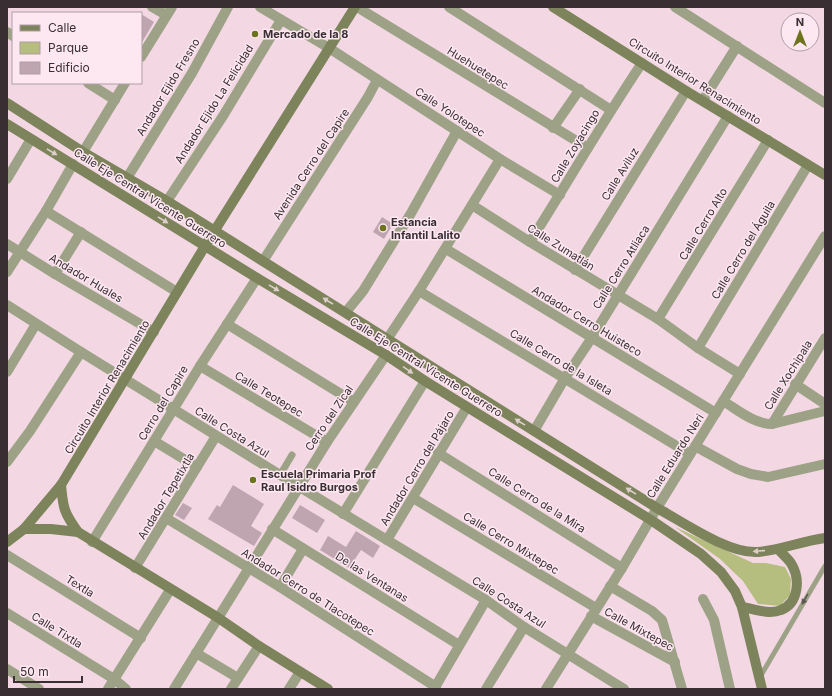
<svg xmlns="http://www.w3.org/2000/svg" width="832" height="696" font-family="Inter,sans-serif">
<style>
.green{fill:#b5bd7f}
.building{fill:#bfa5b0}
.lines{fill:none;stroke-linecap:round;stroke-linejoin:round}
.service{stroke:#9da287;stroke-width:5}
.pedestrian{stroke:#9da287;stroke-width:7}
.minor{stroke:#9da287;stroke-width:10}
.secondary{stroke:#7d835b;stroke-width:10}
.oneway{fill:#ddcecb}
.oneway2{fill:#5c5750}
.poi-dot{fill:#6c731c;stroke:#fde7f0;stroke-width:1.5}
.labels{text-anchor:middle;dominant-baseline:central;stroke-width:3;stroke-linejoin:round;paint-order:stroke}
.poi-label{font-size:11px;font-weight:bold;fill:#392f33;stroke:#fde7f0;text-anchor:start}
.street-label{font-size:11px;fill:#392f33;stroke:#fde7f0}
</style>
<rect width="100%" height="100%" fill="#f3d8e4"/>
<path class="green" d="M675,527L753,563H766L785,567L791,579L790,595L780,606L758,604L743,581L720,559Z"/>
<g class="building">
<path d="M141,14L154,22L141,44Z"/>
<path d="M382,217L393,224L384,239L373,232Z"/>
<path d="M233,485L264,504L251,526L262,533L254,546L208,519L217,505L220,507Z"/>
<path d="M183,503L192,508L184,520L175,515Z"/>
<path d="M300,505L325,520L317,533L292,518Z"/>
<path d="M356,531L380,546L373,558L361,550L349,568L320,550L328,536L346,547Z"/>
</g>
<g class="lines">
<path class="service" d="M760,677L825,566"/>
<path class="pedestrian" d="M280,475L292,455"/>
<g class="minor">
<path d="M152,7L166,15"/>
<path d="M260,7L329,48L500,159L560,195"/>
<path d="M357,7L588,148"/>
<path d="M449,7L611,110"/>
<path d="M675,7L825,103"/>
<path d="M7,32L13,36"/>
<path d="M141,57L172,7"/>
<path d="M88,83L115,100"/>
<path d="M703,100L737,46"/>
<path d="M553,128L580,89"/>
<path d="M83,152L125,83"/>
<path d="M127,178L192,73L228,7"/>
<path d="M7,179L31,139"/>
<path d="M167,201L223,116L281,20"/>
<path d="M472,205L530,242L658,319L698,348L740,374"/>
<path d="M46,211L177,292"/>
<path d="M530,242C568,182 603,121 642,63"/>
<path d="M7,244L55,274L154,332"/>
<path d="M446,249L716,413"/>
<path d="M263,261L368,97L377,80"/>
<path d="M575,270L686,91"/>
<path d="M7,272L46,211L73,164"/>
<path d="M55,274L81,232"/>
<path d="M419,291L690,454"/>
<path d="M7,305L81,352L298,486L486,600L524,627L624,689"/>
<path d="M346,312L363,291L410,215L457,131"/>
<path d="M658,319L768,140"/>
<path d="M227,324L354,402"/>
<path d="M388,338L419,291L500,159"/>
<path d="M698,348L808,165"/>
<path d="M200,366L327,442"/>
<path d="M7,372L36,324"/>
<path d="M795,384L825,404"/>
<path d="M723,401C738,410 754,424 772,424L825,411"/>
<path d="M772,424L825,338"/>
<path d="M534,431L565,378L591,339L728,116"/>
<path d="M154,441L197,467"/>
<path d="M695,446L737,469L751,474L768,477L825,464"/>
<path d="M438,453L622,568"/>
<path d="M7,462L30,431L81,352"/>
<path d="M413,498L596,608"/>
<path d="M343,514L425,381"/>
<path d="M166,518L280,587L436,687"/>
<path d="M272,529L459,645"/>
<path d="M387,540L467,407"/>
<path d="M92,542L200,366L257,278"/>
<path d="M7,555L141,638"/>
<path d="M135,568L216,436"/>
<path d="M610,586L652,611L662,620L682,689"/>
<path d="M280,587L303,549"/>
<path d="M703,599L714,620L730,689"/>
<path d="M7,613L114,679L126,689"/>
<path d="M591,616L675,662"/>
<path d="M196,653L238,678"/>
<path d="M7,669L39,689"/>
<path d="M108,689L170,590"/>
<path d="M174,689L327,442L386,355"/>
<path d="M231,689L259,646"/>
<path d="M289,689L300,672"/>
<path d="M434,689L486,600"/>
<path d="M486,689L524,627"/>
<path d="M546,689L622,568L657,508L825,236"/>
</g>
<g class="secondary">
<path d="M553,7L686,91L825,175"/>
<path d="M7,103L83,152L167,201L657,508C683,522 728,554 758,552C781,550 802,541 825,538"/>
<path d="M7,124L257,278L386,355L425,381L651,520L701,554L721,572L735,591L742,607L762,689"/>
<path d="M24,529H51L78,532"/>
<path d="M7,542L24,529L61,485"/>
<path d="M742,607C754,609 769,615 781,610C799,603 800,579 792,565C789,559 782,554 778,549"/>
<path d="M328,689L259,646L217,617L78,532C64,513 63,508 61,485L205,246L355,7"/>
</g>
</g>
<defs><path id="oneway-solid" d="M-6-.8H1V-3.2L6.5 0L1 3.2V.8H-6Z"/></defs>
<g class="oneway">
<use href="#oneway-solid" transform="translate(52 152) rotate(31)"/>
<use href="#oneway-solid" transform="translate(163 220) rotate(32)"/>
<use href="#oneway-solid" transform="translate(274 288) rotate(31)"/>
<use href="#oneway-solid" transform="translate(328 301) rotate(-148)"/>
<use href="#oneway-solid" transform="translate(408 370) rotate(34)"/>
<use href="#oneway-solid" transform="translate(520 422) rotate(-148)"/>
<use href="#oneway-solid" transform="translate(631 491) rotate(-148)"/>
<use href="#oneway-solid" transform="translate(759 551) rotate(176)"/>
</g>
<use class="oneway2" href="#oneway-solid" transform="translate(805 599) rotate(120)"/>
<g class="poi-dot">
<circle cx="255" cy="34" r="4"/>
<circle cx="383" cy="228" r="4"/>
<circle cx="253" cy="480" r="4"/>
</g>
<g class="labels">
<g class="poi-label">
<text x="263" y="34">Mercado de la 8</text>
<text x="391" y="222">Estancia<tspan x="391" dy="13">Infantil Lalito</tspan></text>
<text x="261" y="474">Escuela Primaria Prof<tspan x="261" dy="13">Raul Isidro Burgos</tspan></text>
</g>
<g class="street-label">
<text transform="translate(478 68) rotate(32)">Huehuetepec</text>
<text transform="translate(695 81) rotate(32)">Circuito Interior Renacimiento</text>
<text transform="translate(168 87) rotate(-59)">Andador Ejido Fresno</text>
<text transform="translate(214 104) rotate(-58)">Andador Ejido La Felicidad</text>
<text transform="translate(450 112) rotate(33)">Calle Yolotepec</text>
<text transform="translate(575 146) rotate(-59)">Calle Zoyacingo</text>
<text transform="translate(311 164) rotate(-57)">Avenida Cerro del Capire</text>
<text transform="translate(620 174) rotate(-58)">Calle Aviluz</text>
<text transform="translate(150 198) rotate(32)">Calle Eje Central Vicente Guerrero</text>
<text transform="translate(703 224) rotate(-59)">Calle Cerro Alto</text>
<text transform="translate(561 247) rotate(32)">Calle Zumatlán</text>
<text transform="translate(743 250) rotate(-59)">Calle Cerro del Águila</text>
<text transform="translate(621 267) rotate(-58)">Calle Cerro Atliaca</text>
<text transform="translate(86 278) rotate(31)">Andador Huales</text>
<text transform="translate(587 321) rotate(31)">Andador Cerro Huisteco</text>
<text transform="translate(561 362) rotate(31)">Calle Cerro de la Isleta</text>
<text transform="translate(426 367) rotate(32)">Calle Eje Central Vicente Guerrero</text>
<text transform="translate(788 375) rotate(-58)">Calle Xochipala</text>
<text transform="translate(107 387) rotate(-59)">Circuito Interior Renacimiento</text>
<text transform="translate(269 394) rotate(31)">Calle Teotepec</text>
<text transform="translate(163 403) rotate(-59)">Cerro del Capire</text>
<text transform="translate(329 418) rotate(-56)">Cerro del Zical</text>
<text transform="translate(232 432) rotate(32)">Calle Costa Azul</text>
<text transform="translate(675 456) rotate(-58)">Calle Eduardo Neri</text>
<text transform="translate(417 468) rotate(-59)">Andador Cerro del Pájaro</text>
<text transform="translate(166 496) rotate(-59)">Andador Tepetixtla</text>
<text transform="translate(537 500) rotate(32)">Calle Cerro de la Mira</text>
<text transform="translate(511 543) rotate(31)">Calle Cerro Mixtepec</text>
<text transform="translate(372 577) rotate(32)">De las Ventanas</text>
<text transform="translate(80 586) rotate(32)">Textla</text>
<text transform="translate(308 592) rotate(32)">Andador Cerro de Tlacotepec</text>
<text transform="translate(509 602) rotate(33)">Calle Costa Azul</text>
<text transform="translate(639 629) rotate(29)">Calle Mixtepec</text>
<text transform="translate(57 630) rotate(32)">Calle Tixtla</text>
</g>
</g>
<rect width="832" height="696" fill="none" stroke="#392f33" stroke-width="16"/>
<rect x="12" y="12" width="130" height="72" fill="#fde7f0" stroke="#af9da4"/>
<rect x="20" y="25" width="20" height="6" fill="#7d835b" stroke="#af9da4"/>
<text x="48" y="32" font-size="12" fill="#392f33">Calle</text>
<rect x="20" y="42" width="20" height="12" fill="#b5bd7f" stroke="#af9da4"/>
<text x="48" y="52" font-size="12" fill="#392f33">Parque</text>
<rect x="20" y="62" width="20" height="12" fill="#bfa5b0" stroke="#af9da4"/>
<text x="48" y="72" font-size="12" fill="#392f33">Edificio</text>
<g transform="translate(800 32)"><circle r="19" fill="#fde7f0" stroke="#af9da4"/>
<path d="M0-3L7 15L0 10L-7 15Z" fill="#6c731c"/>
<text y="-6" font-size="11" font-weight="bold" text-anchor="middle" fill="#392f33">N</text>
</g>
<path d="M14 676v6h68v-6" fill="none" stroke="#392f33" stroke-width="2"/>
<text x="20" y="676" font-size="12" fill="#392f33" stroke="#fde7f0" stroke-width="3" paint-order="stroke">50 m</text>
</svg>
